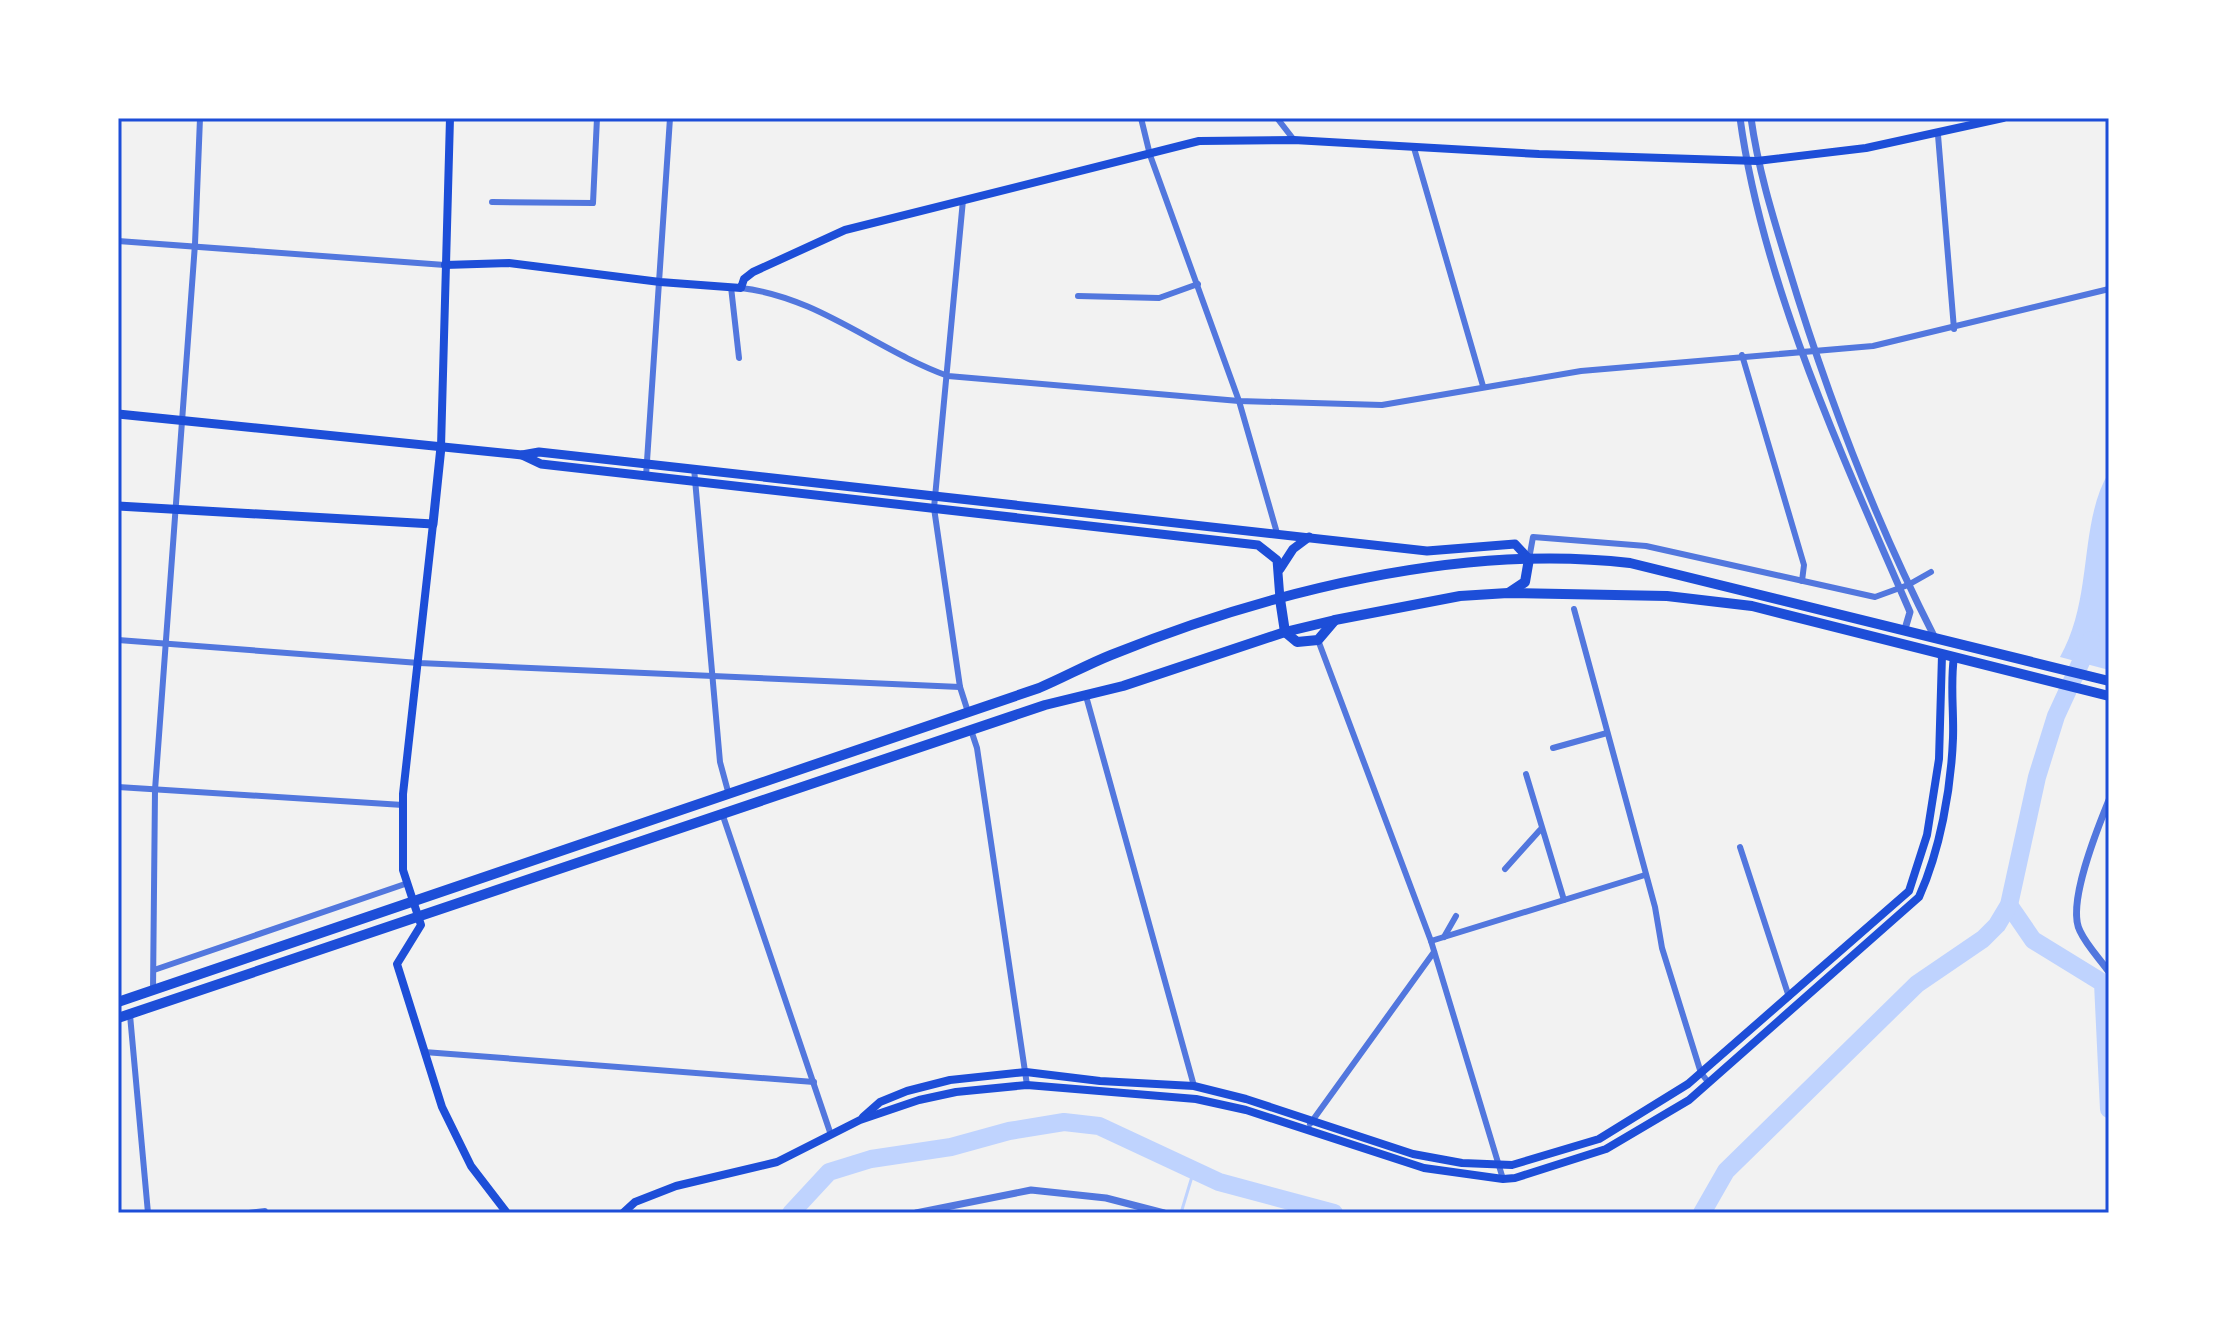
<svg xmlns="http://www.w3.org/2000/svg" width="2227" height="1331" font-family="Helvetica,sans-serif">
<style>
.water{fill:#bfd3fe}
.lines{fill:none;stroke-linecap:round;stroke-linejoin:round}
.stream{stroke:#bfd3fe;stroke-width:3}
.river{stroke:#bfd3fe;stroke-width:18}
.minor{stroke:#5277de;stroke-width:6}
.tertiary{stroke:#5277de;stroke-width:7}
.secondary{stroke:#1d4ed8;stroke-width:8}
.primary{stroke:#1d4ed8;stroke-width:9}
.trunk{stroke:#1d4ed8;stroke-width:10}
.neatline{fill:none;stroke:#1d4ed8;stroke-width:3}
</style>
<rect width="100%" height="100%" fill="#f2f2f2"/>
<path class="water" d="M2109,472V670L2060,657C2094,597 2078,524 2109,472Z"/>
<g class="lines">
<path class="stream" d="M1181,1213L1194,1170"/>
<g class="river">
<path d="M2009,905L2033,940L2103,983L2109,1109"/>
<path d="M791,1213L829,1172L871,1159L951,1147L1009,1131L1064,1122L1099,1126L1219,1182L1334,1213"/>
<path d="M1702,1213L1726,1171L1917,984L1983,939L1997,925L2009,905L2037,777L2056,716L2091,640"/>
</g>
<g class="minor">
<path d="M1141,118L1150,155L1239,401L1277,533"/>
<path d="M1277,118L1294,140"/>
<path d="M1938,135L1954,329"/>
<path d="M1414,148L1483,386"/>
<path d="M963,200L934,508L960,687L968,712"/>
<path d="M492,202L593,203L597,118"/>
<path d="M118,241L445,265"/>
<path d="M731,287L739,358"/>
<path d="M741,288C819,297 876,350 948,376L1239,401L1382,405L1581,371L1873,346L2109,289"/>
<path d="M1078,296L1159,298L1198,284"/>
<path d="M1742,355L1804,565L1802,581"/>
<path d="M694,468L720,762L729,795"/>
<path d="M646,476L670,118"/>
<path d="M1529,559L1533,537L1646,546L1875,597L1908,585L1931,572"/>
<path d="M1574,609L1655,907L1662,948L1701,1073L1709,1083"/>
<path d="M118,640L419,663L960,687"/>
<path d="M1318,640L1431,941L1503,1179"/>
<path d="M1086,696L1194,1086"/>
<path d="M971,730L977,748L1027,1085"/>
<path d="M1553,748L1607,733"/>
<path d="M1526,774L1564,900"/>
<path d="M118,787L403,805"/>
<path d="M723,816L831,1135"/>
<path d="M1740,847L1789,997"/>
<path d="M1505,869L1540,830"/>
<path d="M1444,937L1456,916"/>
<path d="M1431,941L1645,875"/>
<path d="M154,970L405,884"/>
<path d="M153,990L155,790L195,244L200,118"/>
<path d="M130,1015L148,1213"/>
<path d="M424,1052L814,1082"/>
<path d="M1310,1124L1434,952"/>
<path d="M249,1213L265,1211"/>
</g>
<g class="tertiary">
<path d="M1740,118C1763,286 1843,457 1910,612L1905,629"/>
<path d="M1751,118C1758,169 1773,217 1788,266C1826,392 1874,518 1934,636"/>
<path d="M2109,800C2098,827 2066,905 2080,931C2087,946 2100,959 2109,972"/>
<path d="M916,1213L1031,1190L1106,1198L1164,1213"/>
</g>
<g class="secondary">
<path d="M445,265L509,263L660,282L741,288L744,279L753,272L845,230L1199,141L1294,140L1539,154L1757,161L1866,148L2003,118"/>
<path d="M441,447L450,118"/>
<path d="M433,524L403,794V870L421,925L397,964L442,1107L471,1166L507,1213"/>
<path d="M863,1117L880,1102L907,1091L950,1080L1026,1072L1100,1081L1194,1086L1246,1099L1413,1154L1462,1163L1512,1165L1599,1139L1688,1084L1909,891L1927,835L1939,759L1942,655"/>
<path d="M623,1213L635,1202L676,1186L777,1162L860,1120L919,1100L956,1092L1027,1085L1196,1099L1246,1110L1424,1168L1503,1179L1515,1178L1606,1149L1689,1100L1919,897C1940,850 1951,790 1953,738C1954,711 1950,684 1954,657"/>
</g>
<g class="primary">
<path d="M118,414L522,455L541,464L1258,545L1277,560L1280,599"/>
<path d="M522,455L539,452L1427,551L1515,544L1529,559"/>
<path d="M118,506L433,524L441,447"/>
<path d="M1280,569L1293,549L1309,537"/>
</g>
<g class="trunk">
<path d="M1510,592L1525,582L1529,559"/>
<path d="M1280,599L1285,632L1297,642L1318,640L1335,620"/>
<path d="M118,1002L1039,688C1063,678 1086,665 1111,655C1267,592 1461,543 1630,563L2109,681"/>
<path d="M118,1018L1045,705L1123,686L1285,632L1335,620L1460,596L1508,593L1667,596L1752,606L2109,696"/>
</g>
</g>
<rect width="2227" height="1331" fill="none" stroke="#ffffff" stroke-width="240"/>
<rect x="120" y="120" width="1987" height="1091" class="neatline"/>
</svg>
